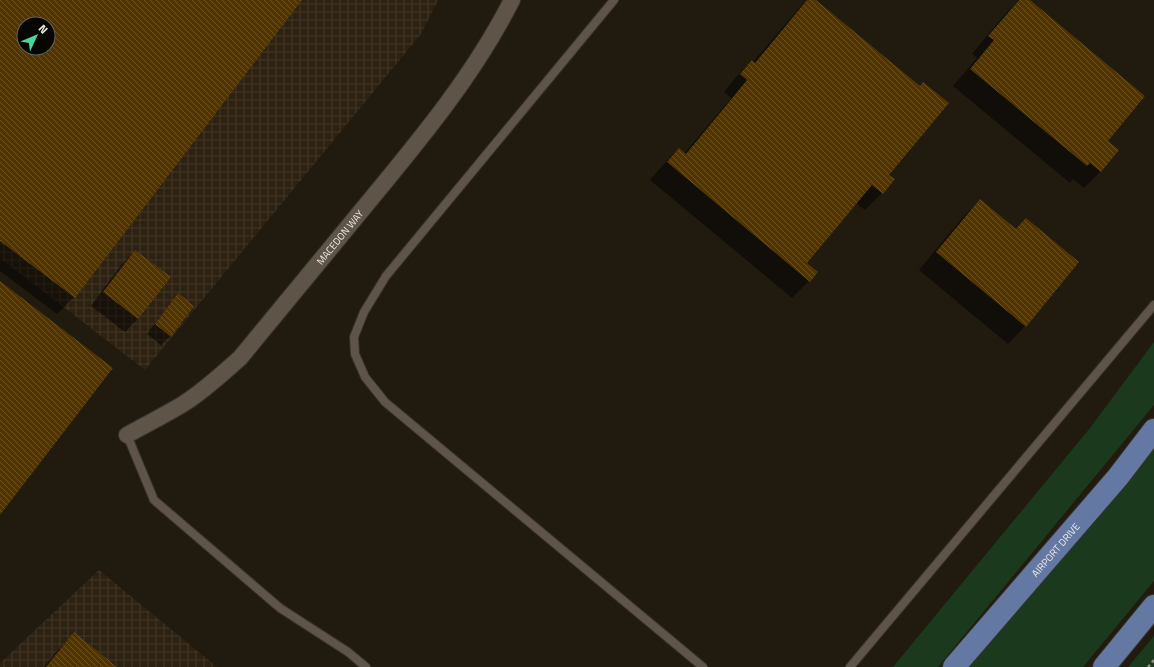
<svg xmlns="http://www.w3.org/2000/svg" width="1154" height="667" font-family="'Titillium Web',sans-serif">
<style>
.industrial{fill:url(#industrial-grid);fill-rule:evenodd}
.grass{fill:#1b3a1d}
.shadow{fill:#0007;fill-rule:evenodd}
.building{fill:url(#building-back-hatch);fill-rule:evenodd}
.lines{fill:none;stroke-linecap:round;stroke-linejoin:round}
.service-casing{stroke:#39332e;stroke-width:10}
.minor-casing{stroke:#39332e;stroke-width:18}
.primary-casing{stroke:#39332e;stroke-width:24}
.path{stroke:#938c84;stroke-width:2.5;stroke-dasharray:3 3;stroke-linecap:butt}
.service{stroke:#5e5448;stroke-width:8}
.minor{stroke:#5e5448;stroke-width:16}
.primary{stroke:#6379a3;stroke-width:22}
.labels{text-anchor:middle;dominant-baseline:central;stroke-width:4;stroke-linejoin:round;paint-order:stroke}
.street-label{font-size:10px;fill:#f1ebe4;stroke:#080603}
</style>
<defs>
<pattern id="industrial-grid" width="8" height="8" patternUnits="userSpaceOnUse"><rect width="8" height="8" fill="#2d2111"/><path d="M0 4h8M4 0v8" fill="none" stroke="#423728"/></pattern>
<pattern id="building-back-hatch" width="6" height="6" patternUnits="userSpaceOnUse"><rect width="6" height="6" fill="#513400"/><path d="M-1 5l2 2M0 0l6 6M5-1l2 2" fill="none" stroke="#6a5225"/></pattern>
</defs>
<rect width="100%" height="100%" fill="#211a0f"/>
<g class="industrial">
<path d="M0,0H438L421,34L145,370L0,258ZM24,24H48V48H24Z"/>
<path d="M99,570L217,667H0V663Z"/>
</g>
<g class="grass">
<path d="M1154,342V405L938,667H893L1090,428Z"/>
<path d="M1154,439V581L1083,667H967Z"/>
<path d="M1154,636V667H1128Z"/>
</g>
<g class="shadow">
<path d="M0,0H301L74,297L57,314L0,271ZM24,24H48V48H24Z"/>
<path d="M807,0H815L888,175L882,193L865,210L856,203L806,263L809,281L792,298L650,180L662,166L679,149L684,154L731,98L724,92L735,78L752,61L753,62L794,14Z"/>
<path d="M1019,0H1028L1107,141L1101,171L1084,188L1073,179L1070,183L953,86L977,58L972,54L1006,13Z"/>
<path d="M980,200L1015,230L1026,219L1078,263L1025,326L1008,344L919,270L963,217Z"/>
<path d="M135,251L138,318L125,332L91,306L122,264Z"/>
<path d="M178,295L170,336L161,345L147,334L170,304Z"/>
<path d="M75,634L115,667H44L57,651Z"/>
</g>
<g class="building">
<path d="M0,0H302L75,298L0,241ZM24,24H48V48H24Z"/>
<path d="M807,0H816L920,86L923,82L949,103L889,175L895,179L883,194L872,185L807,263L818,272L810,282L667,162L679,148L686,154L747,80L740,74L752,60L755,63Z"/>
<path d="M1019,0H1030L1145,96L1108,141L1119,150L1101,172L1090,163L1087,166L970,69L994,40L988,36Z"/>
<path d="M980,199L1016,229L1026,218L1079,262L1026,327L936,252Z"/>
<path d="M135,250L171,277L138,319L103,292Z"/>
<path d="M0,281L113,368L0,515Z"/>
<path d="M178,293L194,306L171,337L155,324Z"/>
<path d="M74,632L117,667H46Z"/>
</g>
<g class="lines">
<g class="service-casing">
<g id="service">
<path d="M614,0L386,276L364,312L354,337L355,354L365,377L385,402L703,667"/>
<path d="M127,435L154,500L280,608L348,652L366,667"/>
<path d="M850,667L1154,305"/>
</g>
</g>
<g class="minor-casing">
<g id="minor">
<path id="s1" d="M127,435C145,425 165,415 183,404C204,391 222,374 240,358C284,305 327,252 371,199C423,136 475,73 512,0"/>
</g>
</g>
<g class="primary-casing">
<g id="primary">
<path id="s2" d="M954,667L1118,477L1154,430"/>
<path d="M1104,667L1154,606"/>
</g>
</g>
<path class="path" d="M1148,667L1154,660"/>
<use href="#service" class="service"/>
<use href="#minor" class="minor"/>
<use href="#primary" class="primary"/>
</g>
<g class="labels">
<g class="street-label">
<text stroke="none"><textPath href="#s1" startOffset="294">MACEDON WAY</textPath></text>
<text stroke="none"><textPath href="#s2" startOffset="155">AIRPORT DRIVE</textPath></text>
</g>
</g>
<g transform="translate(36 36) rotate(46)"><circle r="19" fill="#080603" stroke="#65625d"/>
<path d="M0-3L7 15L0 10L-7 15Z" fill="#47d49d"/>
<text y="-6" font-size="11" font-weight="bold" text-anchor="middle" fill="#f1ebe4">N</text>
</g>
</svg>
